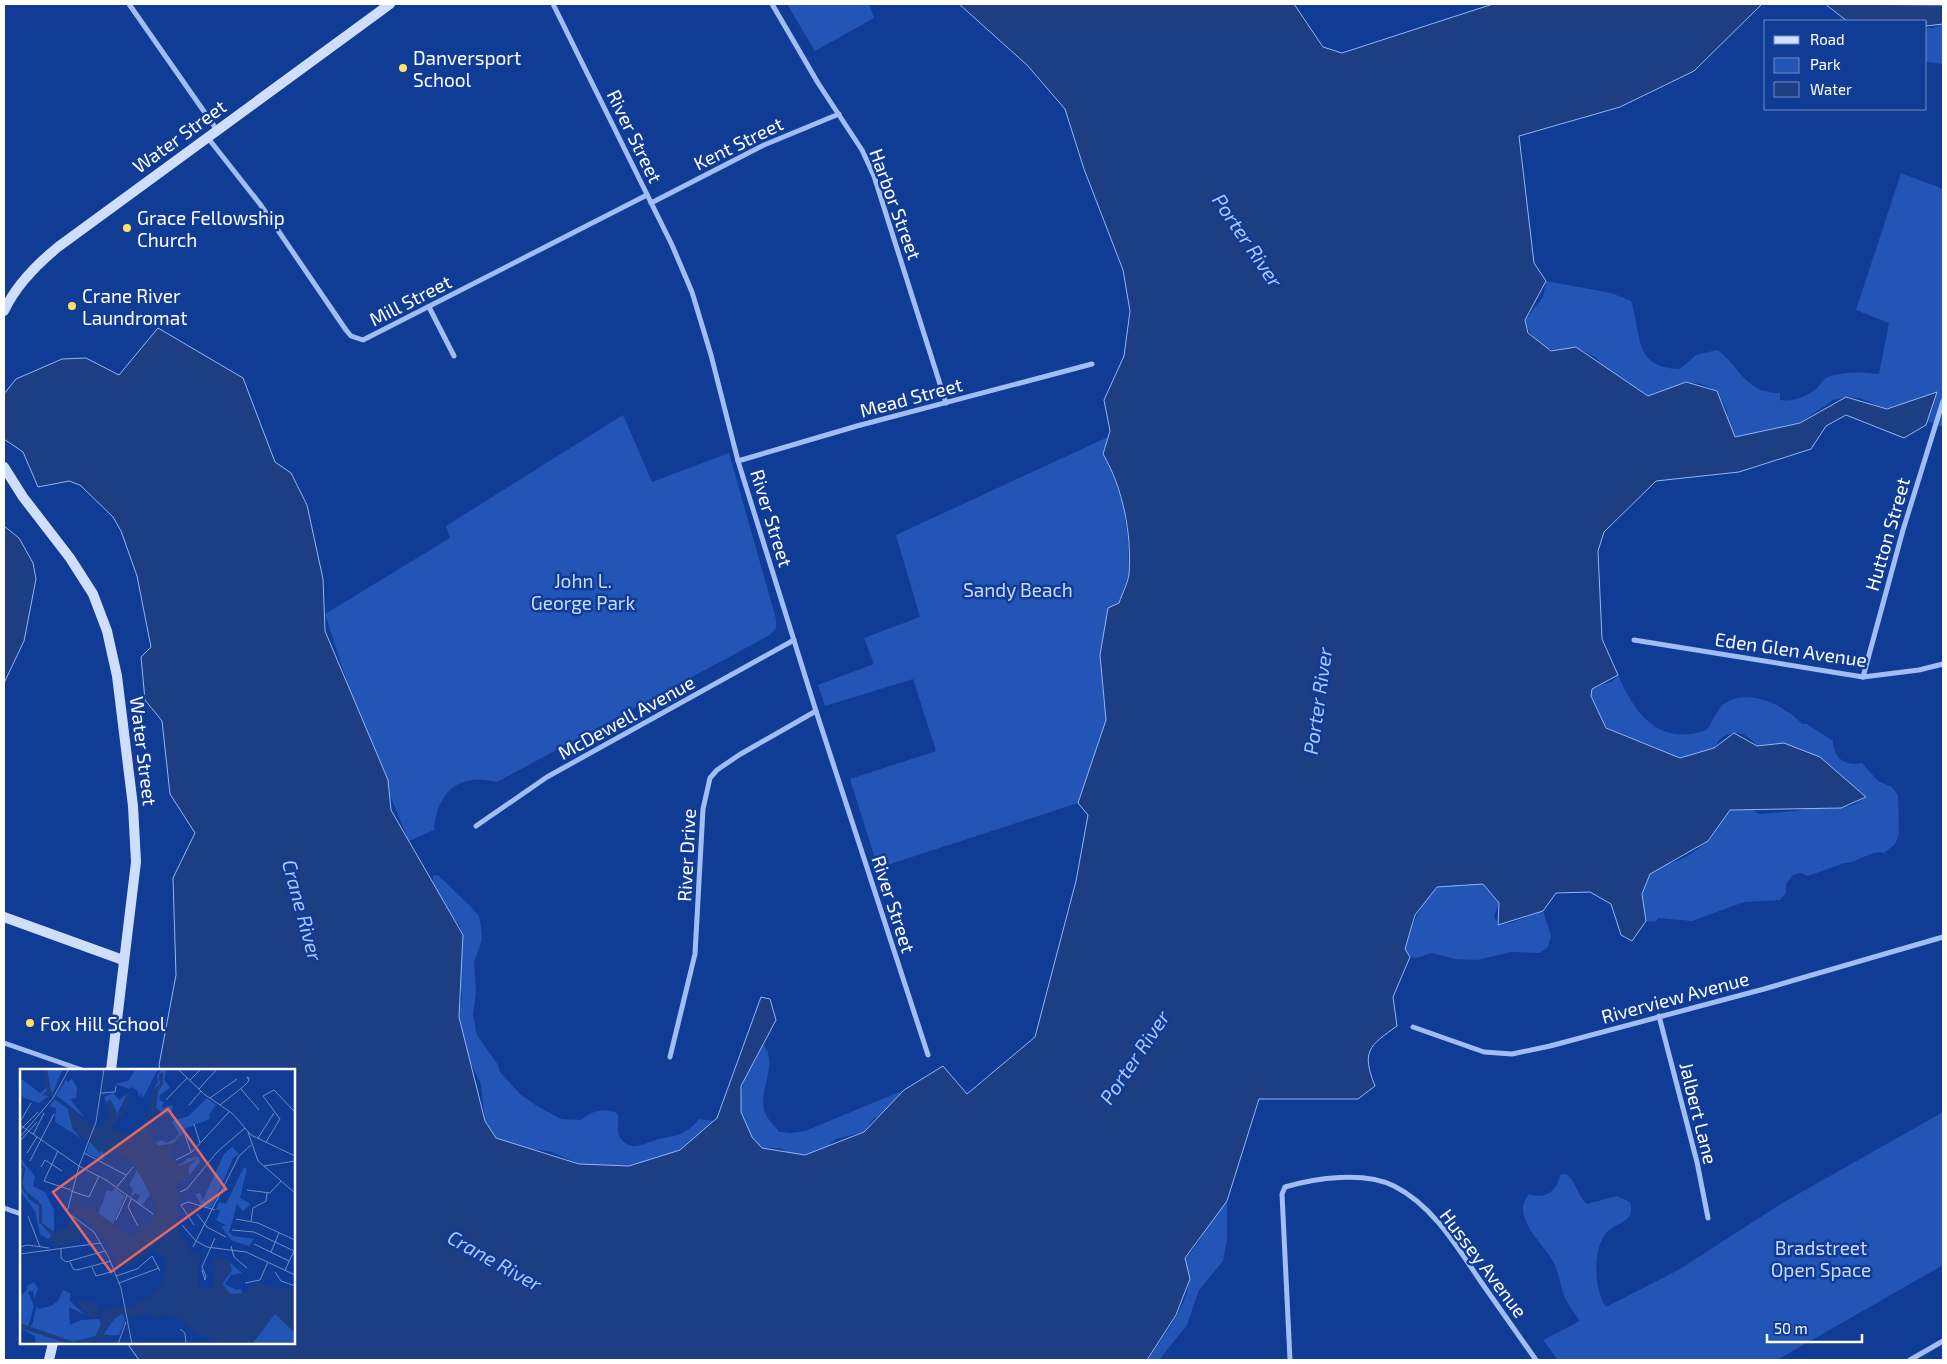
<svg xmlns="http://www.w3.org/2000/svg" width="1947" height="1364" font-family="'Exo 2',sans-serif">
<style>
.green{fill:#2355b6}
.water{fill:#1d3e82;stroke:#91b6f7}
.lines{fill:none;stroke-linecap:round;stroke-linejoin:round}
.street{stroke:#a0bdf4;stroke-width:5}
.secondary{stroke:#cfdefd;stroke-width:10}
.poi-dot{fill:#ffe363;stroke:#103c96;stroke-width:2}
.labels{text-anchor:middle;dominant-baseline:central;stroke-width:5;stroke-linejoin:round;paint-order:stroke}
.poi-label{font-size:19px;fill:#fff;stroke:#103c96;text-anchor:start}
.street-label{font-size:19px;fill:#fff;stroke:#103c96}
.park-label{font-size:19px;fill:#c8dafe;stroke:#103c96}
.water-label{font-size:20px;font-style:italic;fill:#acc7fa;stroke:#103c96}
.inset-river{fill:none;stroke:#1d3e82;stroke-width:2.5}
.inset-road{fill:none;stroke:#708ac0;stroke-width:1}
.view{fill:#e26868;fill-opacity:0.15;stroke:#e26868;stroke-width:2.5}
.inset-edge{fill:none;stroke:#fff;stroke-width:2.5}
</style>
<rect width="100%" height="100%" fill="#103c96"/>
<g class="green">
<path d="M787,4H869L874,18L815,51Z"/>
<path d="M1943,24V64L1926,62V28H1933Z"/>
<path d="M1901,173L1943,189V427L1895,408L1887,409L1860,398L1846,397L1833,400L1800,423L1735,437L1728,422L1727,410L1717,391L1701,384L1686,382L1671,387L1661,395L1648,396L1610,371L1595,357L1576,347C1553,358 1531,343 1525,320L1543,297L1546,281L1611,293L1631,301C1642,333 1632,368 1680,369L1696,355L1717,350C1741,366 1743,393 1780,393V400C1793,402 1807,397 1817,388C1820,385 1823,379 1828,377C1844,371 1862,372 1879,374L1889,323L1856,310Z"/>
<path d="M623,415L652,482L729,453L776,619V628L770,635L497,782C458,772 437,792 434,830L409,841L362,728L325,614L450,538L446,526Z"/>
<path d="M1108,437L1103,454L1110,467L1123,504L1128,540L1129,575L1101,655L1106,720L1078,803L878,868L850,779L936,751L913,679L825,706L818,685L874,664L864,638L920,617L896,535Z"/>
<path d="M1618,675C1635,714 1659,747 1707,730C1712,722 1718,708 1724,704C1748,687 1786,706 1802,724H1807L1833,741C1833,758 1846,767 1862,763L1878,781L1892,787L1898,795L1899,834L1895,844L1884,853C1870,849 1858,864 1844,863L1808,876L1800,873L1793,875L1786,884V893L1780,900L1744,902L1692,921L1658,918L1655,922L1646,921C1640,905 1642,892 1648,876C1656,865 1671,864 1682,859C1690,855 1701,847 1708,841C1717,834 1725,810 1733,808C1742,807 1753,808 1759,814L1795,811L1821,806L1841,808L1854,805L1866,797L1784,743L1757,746C1748,733 1733,728 1720,739C1717,742 1716,746 1714,749C1706,755 1689,758 1680,758C1645,746 1589,736 1591,689L1613,681Z"/>
<path d="M438,875L470,906L479,916L481,926L482,939L474,963L476,992L473,1015L477,1035L498,1065L500,1072L520,1094L537,1106L561,1119L581,1120C591,1111 604,1107 617,1113C621,1121 614,1130 621,1139C630,1150 639,1146 650,1142C670,1134 682,1140 699,1119L714,1121L680,1150L639,1164L624,1166L579,1164L552,1152L512,1146L496,1138L485,1121L481,1084L465,1051L464,1035L459,1017L462,995L460,982L463,935L459,924L443,909L433,886V876Z"/>
<path d="M1448,881L1483,884L1499,903L1494,916L1498,925L1511,923L1543,911L1551,936L1548,947L1540,953L1511,952L1477,960L1455,959L1432,953L1416,958L1410,957L1405,949C1414,922 1421,895 1448,881Z"/>
<path d="M763,1044C779,1065 759,1086 764,1109C765,1117 774,1125 779,1132L791,1133L805,1131L904,1090L888,1114L874,1118L864,1132L836,1139L827,1147L811,1155L789,1153L780,1148H762C726,1114 741,1085 758,1047Z"/>
<path d="M1943,1112V1265L1777,1360H1558L1543,1340L1580,1321C1575,1314 1569,1306 1565,1298C1560,1286 1559,1272 1553,1261C1542,1242 1510,1216 1529,1194C1544,1200 1558,1191 1560,1175L1566,1174C1577,1181 1577,1196 1587,1204L1617,1196L1630,1202C1636,1223 1617,1221 1607,1232C1592,1248 1594,1291 1606,1307L1680,1269L1784,1202Z"/>
<path d="M1227,1201V1239L1223,1261L1199,1290L1187,1325L1159,1360H1148C1161,1339 1188,1306 1189,1281C1190,1273 1184,1266 1185,1258C1204,1243 1208,1215 1227,1201Z"/>
</g>
<g class="water">
<path d="M959,4H1294L1323,47L1342,53L1493,4H1762L1694,71L1620,107L1519,136L1534,263L1546,281L1525,320L1528,333L1551,351L1576,347L1648,396L1686,382L1717,391L1735,437L1800,423L1846,397L1887,409L1937,392L1926,425L1904,438L1846,415L1826,426L1811,449L1739,472L1656,481L1604,532L1598,551L1602,639L1618,675L1592,689L1591,696L1606,728L1680,758L1714,748L1734,733L1757,746L1784,743L1820,757L1866,797L1841,808L1730,810L1708,841L1650,874L1642,894L1646,921L1632,941L1621,935L1611,904L1590,892L1556,893L1543,911L1498,925L1499,903L1483,884L1437,887L1415,915L1405,949L1410,957L1393,997L1397,1026C1369,1046 1361,1051 1375,1086L1358,1099H1259L1227,1201L1185,1258L1190,1279L1176,1315L1147,1360H139L127,1343H294V1070H160L159,1065L176,975L173,878L195,833L170,794L162,721L145,700L141,657L151,647L137,576L121,531L113,517L80,485L69,481L38,487L23,452L4,439V394L16,379L62,359L86,358L119,375L158,328L243,378L275,462L291,473L307,505L323,579L325,631L388,780L391,810L463,935L459,1017L485,1121L496,1138L579,1164L629,1166L680,1150L717,1118L761,997L770,999L776,1020L741,1086V1112L752,1137L762,1148L805,1155L864,1132L904,1090L943,1066L967,1094L1035,1037L1076,881L1088,815L1078,803L1106,720L1100,655L1108,608L1119,603C1122,594 1128,583 1129,574C1132,534 1123,488 1103,454L1110,431L1104,400L1124,356L1130,311L1123,270L1084,169L1065,109L1027,65Z"/>
<path d="M1825,4L1943,5V24L1926,26V21H1847Z"/>
<path d="M4,526L19,538L33,563L36,579L24,641L4,683Z"/>
</g>
<g class="lines">
<g class="street">
<path d="M129,4L217,130"/>
<path d="M553,4L672,245L692,292L711,355L738,461L816,711L928,1055"/>
<path d="M772,4L818,83L862,150L874,176L946,403"/>
<path d="M208,138L260,204L346,330L351,336L363,340L647,195"/>
<path d="M651,203L764,145L839,114"/>
<path d="M429,307L454,356"/>
<path d="M738,461L857,426L1092,364"/>
<path d="M1634,640L1863,677L1919,670L1943,664"/>
<path d="M1863,677L1903,530L1943,401"/>
<path d="M476,826L547,777L794,640"/>
<path d="M1659,1016L1697,1162L1708,1218"/>
<path d="M1413,1027L1484,1052L1512,1054L1550,1046L1764,989L1943,937"/>
<path d="M4,1043L82,1070"/>
<path d="M670,1057L695,954L703,809L710,778L717,770L739,755L816,711"/>
<path d="M4,1208L21,1214"/>
<path d="M1290,1360L1282,1194L1285,1187C1316,1178 1364,1171 1394,1186C1432,1205 1456,1245 1479,1279C1498,1306 1517,1333 1536,1360"/>
<path d="M1910,1360L1943,1341"/>
</g>
<g class="secondary">
<path d="M4,311C16,285 36,265 58,247L390,4"/>
<path d="M4,467L23,497L70,558L93,594L107,631L117,676L133,806L136,862L111,1070"/>
<path d="M4,917L123,960"/>
<path d="M49,1360L53,1343"/>
</g>
</g>
<g class="poi-dot">
<circle cx="403" cy="68" r="5"/>
<circle cx="127" cy="228" r="5"/>
<circle cx="72" cy="306" r="5"/>
<circle cx="30" cy="1023" r="5"/>
</g>
<g class="labels">
<g class="poi-label">
<text x="413" y="57">Danversport<tspan x="413" dy="22">School</tspan></text>
<text x="137" y="217">Grace Fellowship<tspan x="137" dy="22">Church</tspan></text>
<text x="82" y="295">Crane River<tspan x="82" dy="22">Laundromat</tspan></text>
<text x="40" y="1023">Fox Hill School</text>
</g>
<g class="street-label">
<text transform="translate(179 136) rotate(-36)">Water Street</text>
<text transform="translate(635 136) rotate(64)">River Street</text>
<text transform="translate(738 143) rotate(-26)">Kent Street</text>
<text transform="translate(896 204) rotate(70)">Harbor Street</text>
<text transform="translate(410 300) rotate(-27)">Mill Street</text>
<text transform="translate(911 397) rotate(-15)">Mead Street</text>
<text transform="translate(772 518) rotate(73)">River Street</text>
<text transform="translate(1887 534) rotate(-74)">Hutton Street</text>
<text transform="translate(1791 649) rotate(8)">Eden Glen Avenue</text>
<text transform="translate(626 717) rotate(-29)">McDewell Avenue</text>
<text transform="translate(144 751) rotate(83)">Water Street</text>
<text transform="translate(686 855) rotate(-87)">River Drive</text>
<text transform="translate(894 904) rotate(72)">River Street</text>
<text transform="translate(1675 997) rotate(-15)">Riverview Avenue</text>
<text transform="translate(1699 1113) rotate(76)">Jalbert Lane</text>
<text transform="translate(1484 1263) rotate(53)">Hussey Avenue</text>
</g>
<g class="park-label">
<text x="583" y="580">John L.<tspan x="583" dy="22">George Park</tspan></text>
<text x="1018" y="589">Sandy Beach</text>
<text x="1821" y="1247">Bradstreet<tspan x="1821" dy="22">Open Space</tspan></text>
</g>
<g class="water-label">
<text transform="translate(1248 240) rotate(56)">Porter River</text>
<text transform="translate(1317 701) rotate(-82)">Porter River</text>
<text transform="translate(303 910) rotate(75)">Crane River</text>
<text transform="translate(1134 1057) rotate(-56)">Porter River</text>
<text transform="translate(495 1260) rotate(29)">Crane River</text>
</g>
</g>
<g transform="translate(20 1069)">
<rect width="275" height="275" fill="#103c96"/>
<path d="M23,0L27,22L23,26L29,27L19,34L4,29L0,24V9L20,24L26,19ZM27,0L42,1L33,24L30,21ZM116,0H138L123,29L120,23V29L117,21L111,18L117,5L110,20L95,15L108,12ZM142,0H147L144,10L150,19L140,26L139,31L144,33L141,39L153,36L152,42L144,45L150,39L142,43L136,39L138,22L142,16L143,3L139,6L140,15L132,21L138,14L137,7ZM52,10L57,18L56,29L50,30L65,49L36,26L46,11L48,13ZM93,24L99,31L107,25L97,46L91,31L87,32L88,36L84,28ZM187,29L196,36L189,46L190,50L164,60L165,65L159,67L154,75L136,77V73L142,71L146,74L155,70L159,65L152,52L169,47ZM35,30L48,40L53,60L61,69L35,53L36,39L30,37ZM70,72L77,80L84,82L83,91L66,84ZM212,78L219,85L213,89L193,136L190,139L181,136L175,125L180,124L183,131L204,85ZM178,88L180,93L169,107V97L177,90L160,97L156,96L163,94L168,89ZM0,89L15,107L13,117L25,123L34,141V164L24,158L21,152L22,145L19,133L5,121L9,130L19,137V153L31,166L30,171L20,165L15,142L0,122ZM224,98L227,100L220,129L231,135L223,142L217,135L209,163L213,167L234,170L229,177L211,171L201,157H207L196,151L200,142L196,140L199,133L206,135ZM117,101L131,124L122,137L116,133L120,127L116,124L110,128L113,120L109,116ZM95,119L105,127L93,155L78,145L87,121L92,123ZM208,192L222,204L211,206L205,215L216,221L221,220L222,225H210L202,215L212,201ZM14,213L18,220L14,230L13,222L8,223L14,237L8,258L12,256L17,236L18,240L31,237L38,232L43,221L51,225L49,231L65,246L49,238L50,256L61,251L79,250L81,255L76,267L52,273L8,259L0,254V227L7,221V217ZM103,245L105,252L99,266L82,267L95,249ZM256,245L275,263V275H229L249,247ZM0,259L32,268L49,275H16L15,267Z" fill="#2355b6"/>
<path d="M23,0H27L31,23L78,61L90,46L87,32H91L98,46L109,22L107,41L91,58L113,69L126,51L133,22L140,15L139,6L143,3V15L138,22L136,39L142,43L151,39L137,46L128,66L139,77L154,74L164,63L151,81V87L159,97L177,90L169,97V109L165,108L161,113L155,114L160,128L154,134L161,165L172,184L182,187L178,194V216L185,220L193,218L194,200L197,197L191,193L195,188L206,189L210,195L212,201L202,214L210,225L226,224L233,216L240,214L258,220L274,218L275,264L255,245L232,275H206L176,264L155,247L138,246L135,251L129,244L108,248L106,242L95,249L82,265L93,267L80,272L49,275L0,259V254L54,273L75,268L81,255V243L96,237L105,239L125,230L139,219L146,203L145,189L132,180L112,197L96,196L94,186L80,164L62,149H52L51,152L60,156V171L39,178L33,176L36,166L32,174L28,171L31,166L19,153V137L4,121L22,136V154L36,164L47,157L56,136L73,140L111,169L122,162L120,149L124,157H130L138,140L113,93L100,84L88,82L84,86L82,81L80,84L70,73L74,61L68,72L64,71L53,60L47,37L31,26H22L27,22ZM62,231L78,235L77,249L68,248L57,233Z" fill="#1d3e82"/>
<path class="inset-river" d="M0,95L4,100L1,115L6,124"/>
<path class="inset-road" d="M84,0L76,53L59,97L86,111L133,145M158,0L184,25L213,45L231,66L275,87M170,11L181,0M179,20L197,0M221,20L239,41M81,24L95,23L96,17M190,29L217,10M146,31L167,9M169,36L181,22M200,36L224,17L228,13L229,9L227,8L228,10M0,53L11,34M174,55L180,74M0,56L59,97L47,143L74,163L89,189L101,219L112,275M0,61L18,43M164,63L171,83M228,63L238,92L275,124M13,66L24,44M0,68L33,29L49,0M238,69L254,44M0,72L17,53M246,73L260,50L243,27L254,21L275,43M38,82L24,112L51,121M7,84L17,68M64,84L106,106M156,91L172,83L210,42M10,92L34,45M244,97L275,92M21,98L25,91L42,102M96,119L113,98M227,121L250,124L261,112M51,122L69,128L79,107M160,123L167,120L197,83L225,59M111,130L108,138L118,157M177,145L187,158L206,168M8,147L20,178M216,150L238,154L275,171M96,151L107,127M231,152L233,139L246,132L247,124M162,156L176,172L187,178L226,183L275,206M174,156L161,136L168,133L195,141M212,161L234,163L274,182M234,175L269,192M211,177L214,188L227,199M0,178L7,176L29,179M173,178L219,87L231,76M41,180V189L46,193L85,182M251,183L259,164M0,185L81,174M50,193L53,200L57,201L91,192M72,198L76,207L94,202M182,201L185,211L186,207L182,198L195,169M265,201L275,180M255,203L261,212L275,217M96,207L117,200L132,187L140,202M99,214L139,199M225,214L240,211L248,193M160,260L165,264L166,275M98,275L106,253"/>
<path class="view" d="M148,40L206,120L91,203L33,123Z"/>
<rect width="275" height="275" class="inset-edge"/>
</g>
<rect width="1947" height="1364" fill="none" stroke="#ffffff" stroke-width="10"/>
<rect x="1764" y="20" width="162" height="90" fill="#103c96" stroke="#708ac0"/>
<rect x="1774" y="36" width="25" height="8" fill="#cfdefd" stroke="#708ac0"/>
<text x="1810" y="45" font-size="15" fill="#ffffff">Road</text>
<rect x="1774" y="58" width="25" height="15" fill="#2355b6" stroke="#708ac0"/>
<text x="1810" y="70" font-size="15" fill="#ffffff">Park</text>
<rect x="1774" y="82" width="25" height="15" fill="#1d3e82" stroke="#708ac0"/>
<text x="1810" y="95" font-size="15" fill="#ffffff">Water</text>
<path d="M1767 1334v8h95v-8" fill="none" stroke="#ffffff" stroke-width="2.5"/>
<text x="1774" y="1334" font-size="15" fill="#ffffff" stroke="#103c96" stroke-width="4" paint-order="stroke">50 m</text>
</svg>
